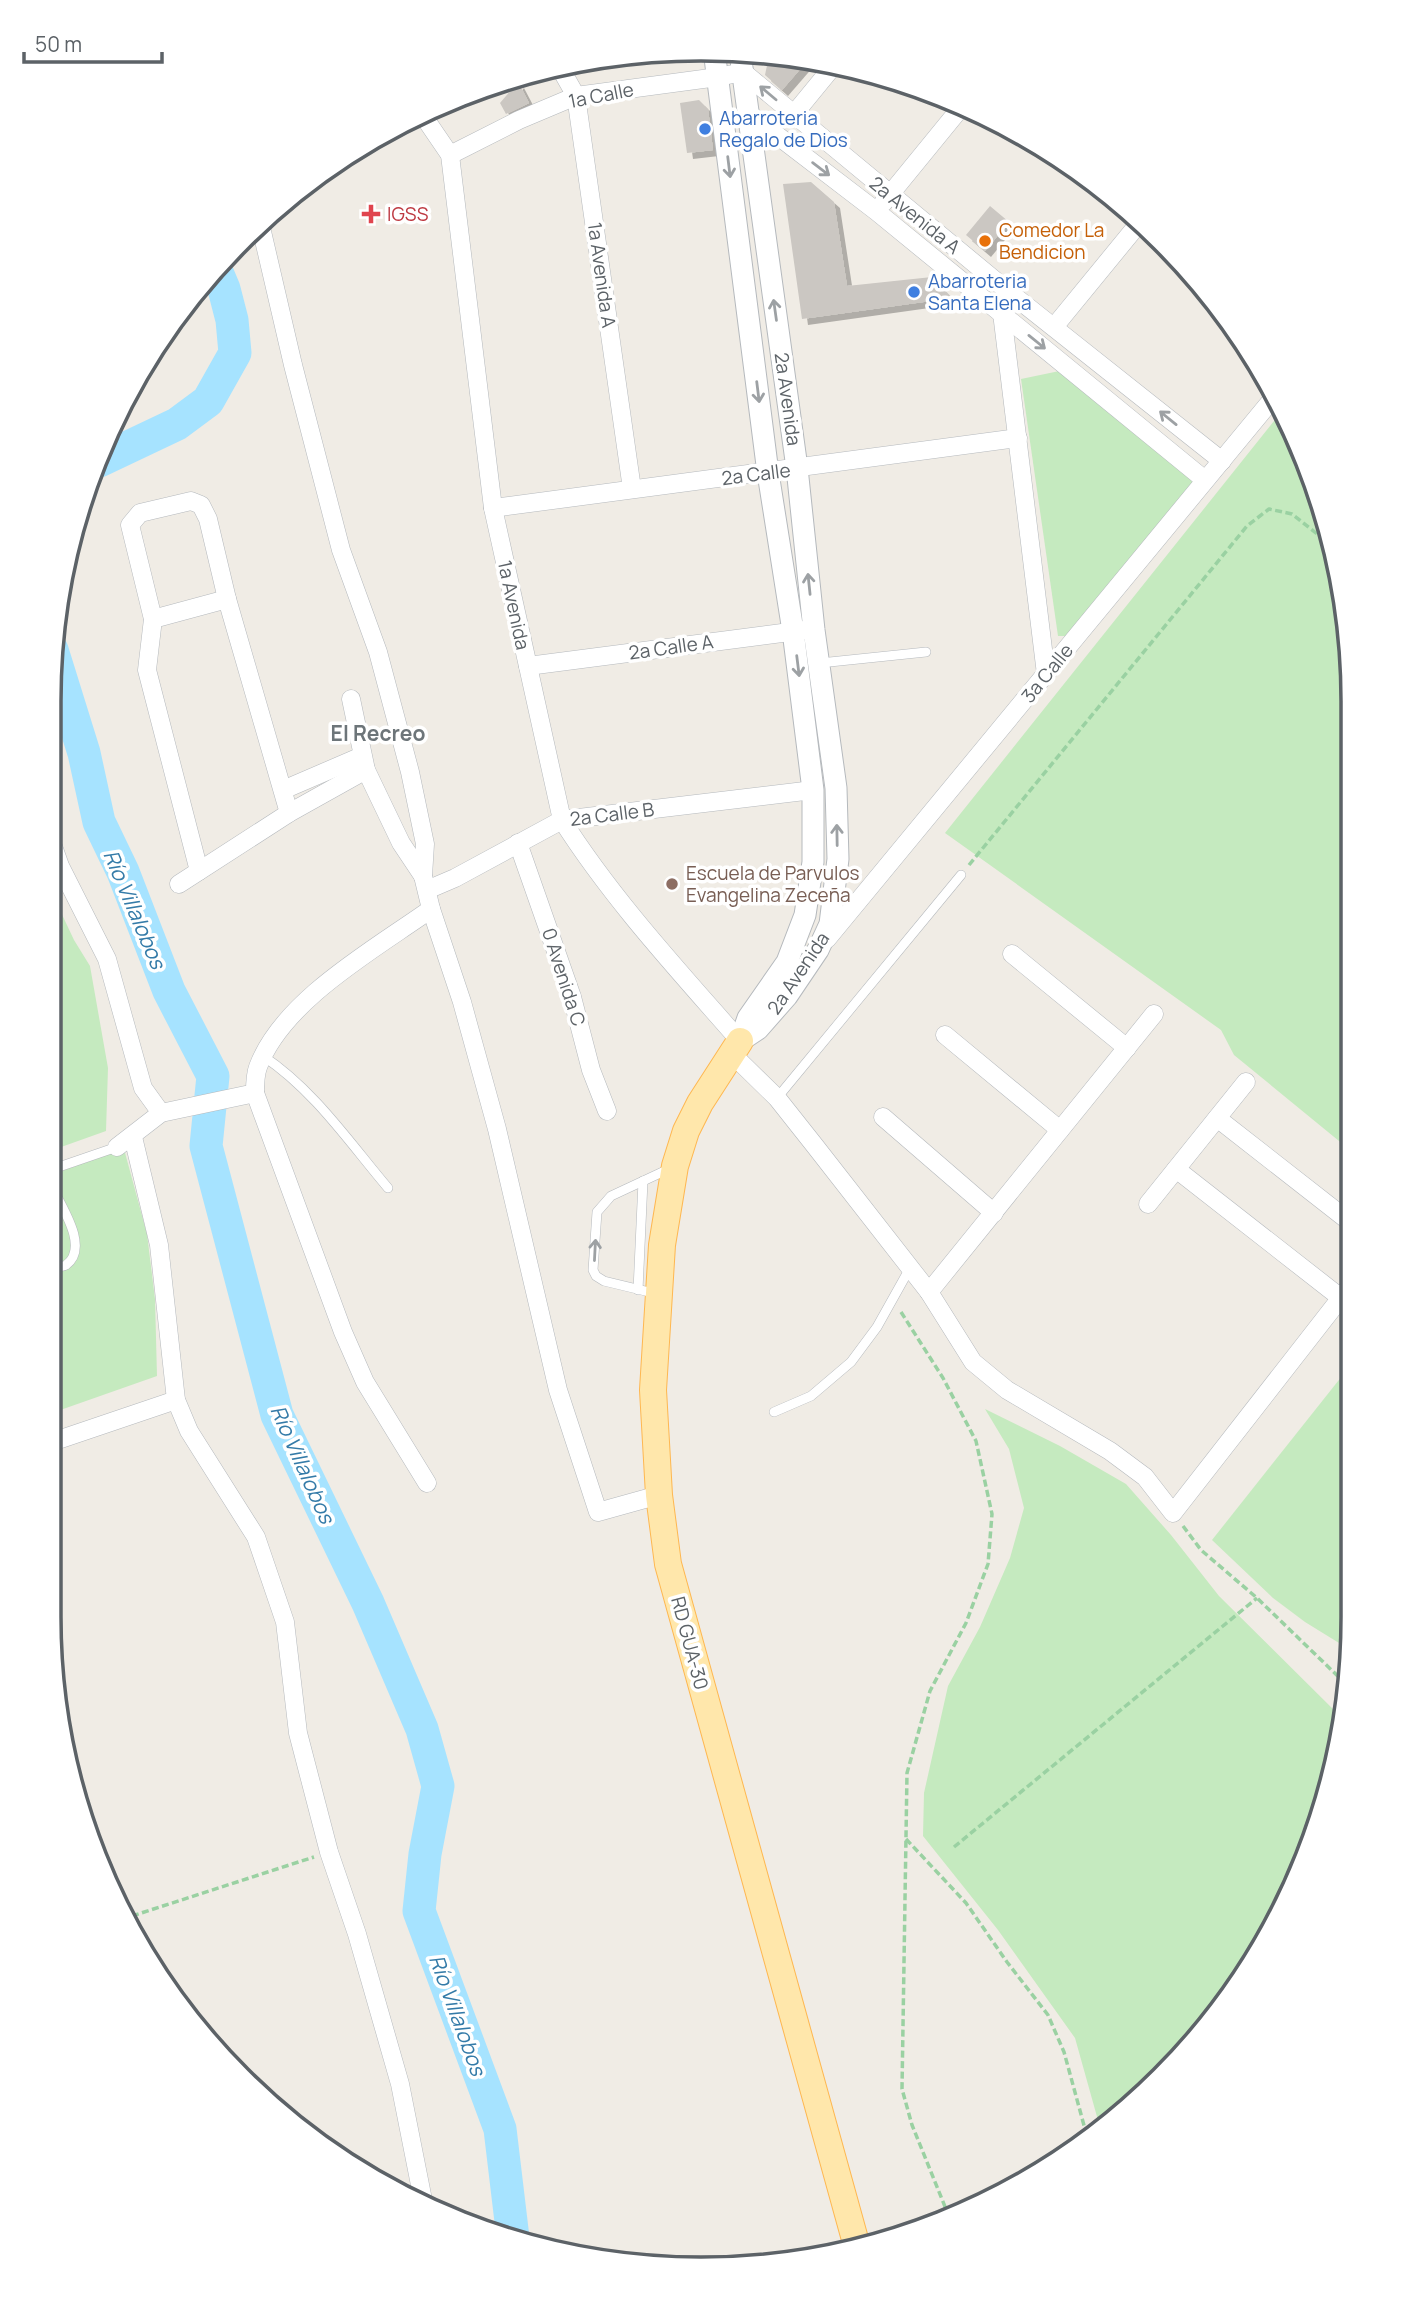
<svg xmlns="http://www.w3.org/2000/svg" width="1402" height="2318" font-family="Manrope,sans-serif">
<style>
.green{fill:#c5eabf}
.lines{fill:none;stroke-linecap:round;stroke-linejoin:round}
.river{stroke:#a6e3ff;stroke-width:33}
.building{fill:#cbc7c2;filter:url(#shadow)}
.service-casing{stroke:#b5b9bd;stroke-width:10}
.minor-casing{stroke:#b5b9bd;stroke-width:19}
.tertiary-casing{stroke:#b5b9bd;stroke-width:23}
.primary-casing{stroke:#feb750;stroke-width:28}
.path{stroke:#9ad1a2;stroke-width:3.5;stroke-dasharray:7 3.5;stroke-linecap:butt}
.service{stroke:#fff;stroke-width:9}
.minor{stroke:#fff;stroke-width:18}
.tertiary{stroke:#fff;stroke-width:21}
.primary{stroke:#ffe7ab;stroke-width:26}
.oneway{stroke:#9da1a4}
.shop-dot{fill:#3f7fe0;stroke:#fff;stroke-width:2.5}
.health-dot{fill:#e0444e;stroke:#fff;stroke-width:2.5}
.food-dot{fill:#e8710a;stroke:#fff;stroke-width:2.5}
.education-dot{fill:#8d6e63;stroke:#fff;stroke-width:2.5}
.labels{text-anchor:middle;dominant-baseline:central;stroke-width:7;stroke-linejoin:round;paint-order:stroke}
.street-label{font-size:19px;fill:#5c6267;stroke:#fff}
.shop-label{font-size:19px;fill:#366cbe;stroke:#fff;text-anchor:start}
.health-label{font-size:19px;fill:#be3a42;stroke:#fff;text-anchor:start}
.food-label{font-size:19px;fill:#c56008;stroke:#fff;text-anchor:start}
.education-label{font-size:19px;fill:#785e54;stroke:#fff;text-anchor:start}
.neighbourhood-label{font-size:21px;font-weight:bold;fill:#6d7579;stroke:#fff}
.water-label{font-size:21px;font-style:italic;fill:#347ba8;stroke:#fff}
.rim{fill:none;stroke:#5c6267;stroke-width:3.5}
</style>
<defs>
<filter id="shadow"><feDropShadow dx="6" dy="6" stdDeviation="0" flood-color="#0004"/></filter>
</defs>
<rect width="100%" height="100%" fill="#f0ece5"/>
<g class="green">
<path d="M1069,369L1197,478L1075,636H1058L1021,379Z"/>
<path d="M1282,411L1318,491L1347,616L1350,1150L1234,1055L1221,1030L945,833Z"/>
<path d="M50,889L74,940L90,966L108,1068L106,1131L50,1151Z"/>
<path d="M124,1149L147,1234L155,1299L157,1376L49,1414L50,1175Z"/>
<path d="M1350,1366L1352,1651L1305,1622L1273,1598L1212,1540Z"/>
<path d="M985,1409L1060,1446L1126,1484L1171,1535L1219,1596L1340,1716L1318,1827L1243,1980L1101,2131L1075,2038L998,1930L923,1836L924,1793L948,1686L980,1627L1010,1558L1024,1508L1009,1449Z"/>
</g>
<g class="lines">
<g class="river">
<path d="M99,461L177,424L208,401L235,353L232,320L224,289L216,270"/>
<path d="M52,650L84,753L99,822L123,872L169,991L213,1076L206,1146L277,1415L368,1603L422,1729L438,1786L425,1854L419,1911L500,2129L513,2238"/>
</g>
</g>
<g class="building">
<path d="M769,56L808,60L782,90L765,75Z"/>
<path d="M518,82L529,103L506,114L500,103Z"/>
<path d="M699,100L708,109L713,150L687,153L680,103Z"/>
<path d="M811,182L834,202L847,286L932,277L952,298L802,319L783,184Z"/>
<path d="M990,206L1009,222L985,251L966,235Z"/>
</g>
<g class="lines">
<g class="service-casing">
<g id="service">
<path d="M820,663L926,652"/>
<path d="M263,1056C314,1090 349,1142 388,1188"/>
<path d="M777,1098L961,875"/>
<path d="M50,1170L117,1147"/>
<path d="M50,1270C54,1268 62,1267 66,1265C91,1247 59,1203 50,1183"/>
<path d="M638,1290L643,1181"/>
<path d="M658,1294L604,1281L596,1276L593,1270L597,1212L611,1196L671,1168"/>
<path d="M774,1412L811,1396L851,1362L877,1327L910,1268"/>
</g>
</g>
<g class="minor-casing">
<g id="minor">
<path d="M559,66L576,96L632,489"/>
<path d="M743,72L1009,292L1222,461"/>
<path d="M748,113L876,211L1205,480"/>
<path d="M422,114L450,155L493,508L562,820C613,900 678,970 740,1041"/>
<path d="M794,114L835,64"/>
<path d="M450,155L519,120L576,96L718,77L743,72"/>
<path d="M883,203L963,105"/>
<path d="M260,223L293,365L341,550L378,652L410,772L425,844L423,876L431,909L462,1002L497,1129L558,1390L598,1512L659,1495"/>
<path d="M1002,313L1046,674"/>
<path d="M1054,327L1140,222"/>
<path d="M493,508L1018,438"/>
<path d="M153,619L227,599"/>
<path d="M528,666L805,630"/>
<path d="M351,699L366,770L401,843L423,876"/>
<path d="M283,790L362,756"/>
<path d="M50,838L60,866L107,959L143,1088L161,1113"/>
<path d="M518,843L572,997L591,1070L607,1111"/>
<path d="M199,871L147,670L153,619L130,525L140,513L191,501L201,505L208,519L227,599L289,813"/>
<path d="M179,884L289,813L366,770"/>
<path d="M427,890L455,878L562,820L813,790"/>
<path d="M827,939L1275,396"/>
<path d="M1012,954L1127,1048"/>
<path d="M945,1035L1060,1130"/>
<path d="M732,1054L777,1098L815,1146L929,1292L973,1362L1007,1390L1110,1451L1145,1477L1173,1513L1350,1286"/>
<path d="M883,1117L994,1213"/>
<path d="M1217,1118L1350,1222"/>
<path d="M133,1137L159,1245L176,1400L189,1431L256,1537L285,1622L298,1733L329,1852L357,1934L400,2084L423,2200"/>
<path d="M117,1147L161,1113L255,1093"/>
<path d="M1176,1169L1341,1298"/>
<path d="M1148,1204L1246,1082"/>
<path d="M929,1292L1154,1014"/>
<path d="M49,1443L176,1400"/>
<path d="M427,1483L365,1382L343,1332L255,1093C255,1085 255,1075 258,1067C283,1000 375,949 431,909"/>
</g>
</g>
<g class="tertiary-casing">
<g id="tertiary">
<path d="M714,50L768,473L793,631L813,790V862L805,915L787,962L748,1018L740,1041"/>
<path d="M740,53L797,468L814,630L836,788L838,859L830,924L818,950L787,996L758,1029L740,1041"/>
</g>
</g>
<g class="primary-casing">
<path id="primary" d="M740,1041L700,1103L686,1131L675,1166L662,1245L653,1390L659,1495L668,1564L856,2243"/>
</g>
<g class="path">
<path d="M969,865L1247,526L1269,509L1292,514L1331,545"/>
<path d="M901,1312L943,1378L976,1441L992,1514L988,1564L966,1623L930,1691L907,1773L902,2089L912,2125L948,2214"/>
<path d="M1183,1526L1201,1550L1257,1598L1347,1685"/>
<path d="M906,1839L966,1903L1007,1962L1048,2015L1064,2052L1088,2140"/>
<path d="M954,1847L1257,1598"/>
<path d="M132,1916L314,1857"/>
</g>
<use href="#service" class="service"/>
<use href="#minor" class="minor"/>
<use href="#tertiary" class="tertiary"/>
<use href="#primary" class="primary"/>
</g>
<defs><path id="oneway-shaft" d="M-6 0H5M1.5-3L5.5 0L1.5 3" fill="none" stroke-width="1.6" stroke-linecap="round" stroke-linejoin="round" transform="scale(1.75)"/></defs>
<g class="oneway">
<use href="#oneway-shaft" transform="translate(768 93) rotate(-140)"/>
<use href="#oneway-shaft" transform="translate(729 167) rotate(83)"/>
<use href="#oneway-shaft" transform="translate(821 169) rotate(37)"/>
<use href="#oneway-shaft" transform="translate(775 310) rotate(-98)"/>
<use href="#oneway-shaft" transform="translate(1037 342) rotate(39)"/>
<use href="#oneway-shaft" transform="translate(758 392) rotate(83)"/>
<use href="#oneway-shaft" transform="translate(1168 418) rotate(-141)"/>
<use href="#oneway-shaft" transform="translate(809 584) rotate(-96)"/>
<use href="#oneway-shaft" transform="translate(798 666) rotate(83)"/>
<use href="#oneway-shaft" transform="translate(837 835) rotate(-91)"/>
<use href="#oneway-shaft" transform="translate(595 1250) rotate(-87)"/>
</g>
<g class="shop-dot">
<circle cx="705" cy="129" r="7"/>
<circle cx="914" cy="292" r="7"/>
</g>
<path class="health-dot" d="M367.5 203.5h7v7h7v7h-7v7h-7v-7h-7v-7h7z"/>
<circle class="food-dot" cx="985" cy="241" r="7"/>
<circle class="education-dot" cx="672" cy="884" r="7"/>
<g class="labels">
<g class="street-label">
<text transform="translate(601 95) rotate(-11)">1a Calle</text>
<text transform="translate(915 215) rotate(39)">2a Avenida A</text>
<text transform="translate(602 275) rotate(82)">1a Avenida A</text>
<text transform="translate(788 399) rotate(82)">2a Avenida</text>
<text transform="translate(756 474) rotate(-7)">2a Calle</text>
<text transform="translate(514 605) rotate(78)">1a Avenida</text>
<text transform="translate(671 647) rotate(-8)">2a Calle A</text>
<text transform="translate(1047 673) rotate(-51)">3a Calle</text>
<text transform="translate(612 814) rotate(-7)">2a Calle B</text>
<text transform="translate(798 973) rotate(-56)">2a Avenida</text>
<text transform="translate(564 977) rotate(72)">0 Avenida C</text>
<text transform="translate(690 1643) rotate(75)">RD GUA-30</text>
</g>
<g class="shop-label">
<text x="719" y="118">Abarroteria<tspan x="719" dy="22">Regalo de Dios</tspan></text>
<text x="928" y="281">Abarroteria<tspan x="928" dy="22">Santa Elena</tspan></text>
</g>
<g class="health-label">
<text x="387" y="214">IGSS</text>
</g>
<g class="food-label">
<text x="999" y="230">Comedor La<tspan x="999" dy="22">Bendicion</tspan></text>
</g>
<g class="education-label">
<text x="686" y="873">Escuela de Parvulos<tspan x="686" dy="22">Evangelina Zeceña</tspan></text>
</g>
<g class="neighbourhood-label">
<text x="378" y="733">El Recreo</text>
</g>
<g class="water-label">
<text transform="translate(135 909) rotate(67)">Río Villalobos</text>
<text transform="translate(303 1464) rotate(66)">Río Villalobos</text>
<text transform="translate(458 2015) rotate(70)">Río Villalobos</text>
</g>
</g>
<path d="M0 0H1402V2318H0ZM701 61H701A640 640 0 0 1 1341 701V1617A640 640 0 0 1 701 2257H701A640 640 0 0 1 61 1617V701A640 640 0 0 1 701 61Z" fill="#fff" fill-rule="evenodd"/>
<path class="rim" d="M701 61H701A640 640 0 0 1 1341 701V1617A640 640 0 0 1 701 2257H701A640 640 0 0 1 61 1617V701A640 640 0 0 1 701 61Z"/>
<path d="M24 52v10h138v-10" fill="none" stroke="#5c6267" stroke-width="3.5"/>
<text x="35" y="52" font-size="21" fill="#5c6267" stroke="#ffffff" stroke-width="5" paint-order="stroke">50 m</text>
</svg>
